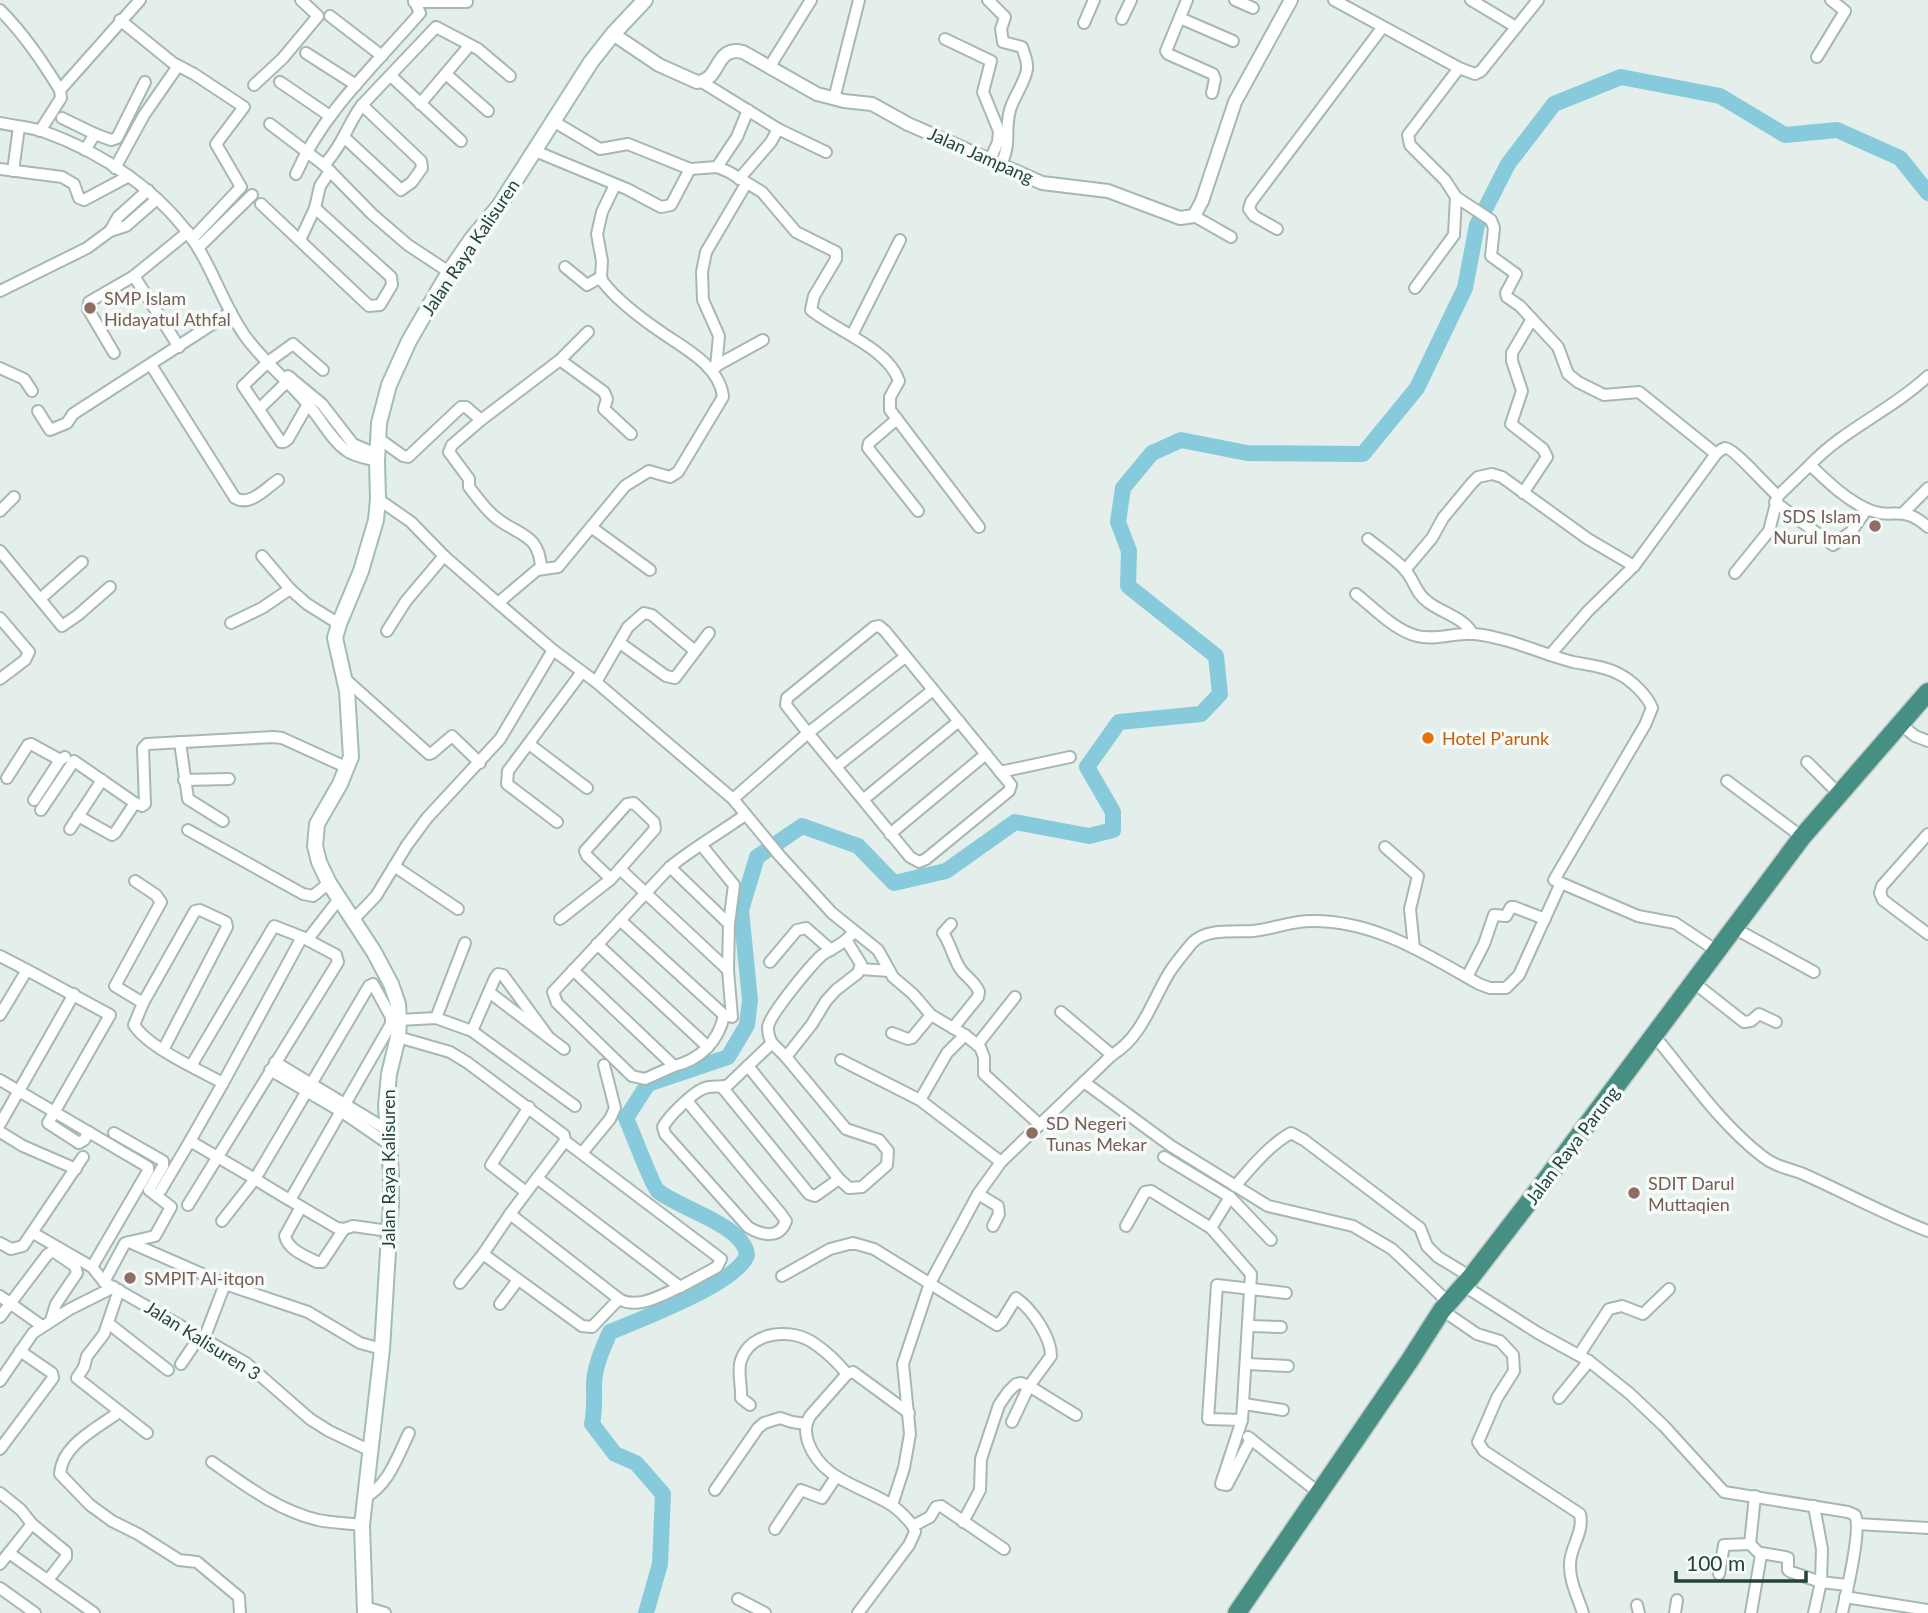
<svg xmlns="http://www.w3.org/2000/svg" width="1928" height="1613" font-family="Lato,sans-serif">
<style>
.lines{fill:none;stroke-linecap:round;stroke-linejoin:round}
.river{stroke:#86cadb;stroke-width:16}
.minor-casing{stroke:#a6b8b3;stroke-width:14}
.tertiary-casing{stroke:#a6b8b3;stroke-width:16}
.secondary-casing{stroke:#a1bdb4;stroke-width:18}
.trunk-casing{stroke:#c1cbc8;stroke-width:21}
.minor{stroke:#fff;stroke-width:10}
.tertiary{stroke:#fff;stroke-width:12}
.secondary{stroke:#fff;stroke-width:14}
.trunk{stroke:#468f82;stroke-width:18}
.education-dot{fill:#8d6e63;stroke:#f6fbf9;stroke-width:2.5}
.food-dot{fill:#e8710a;stroke:#f6fbf9;stroke-width:2.5}
.labels{text-anchor:middle;dominant-baseline:central;stroke-width:7;stroke-linejoin:round;paint-order:stroke}
.street-label{font-size:18px;fill:#21443c;stroke:#f6fbf9}
.education-label{font-size:18px;fill:#785e54;stroke:#f6fbf9;text-anchor:start}
.food-label{font-size:18px;fill:#c56008;stroke:#f6fbf9;text-anchor:start}
</style>
<rect width="100%" height="100%" fill="#e4efeb"/>
<g class="lines">
<path class="river" d="M646,1613L660,1564L663,1494L636,1463L615,1454L592,1424C595,1410 594,1400 594,1385C594,1367 603,1348 610,1332C639,1320 738,1283 747,1255C744,1225 680,1209 658,1191C653,1187 631,1129 626,1118L648,1084L728,1057L747,1025L750,1000L741,910L757,857L802,826L858,846L894,883L946,871L1015,822L1089,836L1113,830V812L1087,767L1119,722L1201,714L1220,694L1216,656L1128,586L1129,551L1118,522L1123,488L1152,453L1181,440L1247,453L1363,454L1417,388L1465,288L1477,225L1508,164L1554,104L1621,77L1720,96L1785,135L1837,130L1900,158L1928,193"/>
<g class="minor-casing">
<g id="minor">
<path d="M988,0L1005,17L1001,29L1003,42L1022,47C1024,54 1028,61 1027,69C1025,83 1014,96 1010,110C1004,132 1012,141 1001,165"/>
<path d="M1187,0L1166,51L1168,54L1213,74L1215,79L1212,93"/>
<path d="M1235,0L1253,8"/>
<path d="M1334,0L1459,68L1475,74L1481,71L1538,0"/>
<path d="M1471,0L1516,27"/>
<path d="M414,2H467"/>
<path d="M0,10C24,34 42,61 60,90"/>
<path d="M330,16L382,56"/>
<path d="M1180,18L1233,41"/>
<path d="M1122,19L1131,0"/>
<path d="M120,20L173,63L194,74L244,107L216,144L241,187L192,239"/>
<path d="M1084,23L1094,0"/>
<path d="M945,39L991,61L983,92L999,131L998,142L990,160"/>
<path d="M306,53L356,85"/>
<path d="M1817,57L1845,11L1831,0"/>
<path d="M770,66L811,0"/>
<path d="M446,74L488,111"/>
<path d="M391,76L461,141"/>
<path d="M280,82L330,116"/>
<path d="M702,82L778,129L826,152"/>
<path d="M254,85L283,58L318,16L301,0"/>
<path d="M834,99L859,0"/>
<path d="M420,104L469,46"/>
<path d="M62,118L95,134"/>
<path d="M553,121L600,149L628,144L690,169L717,167L729,172L762,192L796,232L836,252V259L814,296L811,310C836,331 888,348 899,381L890,397V410L979,527"/>
<path d="M0,123C14,126 29,127 42,131C102,152 162,192 197,246C215,275 225,308 245,336C262,360 286,379 306,402C320,417 330,439 347,451C355,457 367,458 377,461"/>
<path d="M270,124L324,165L372,214L408,245L449,272"/>
<path d="M40,131L61,98L60,90L140,0"/>
<path d="M345,138L401,190L412,182L422,168L421,161L362,105"/>
<path d="M85,150L95,134L111,140L117,138L145,82"/>
<path d="M535,151L627,189L661,207L671,205L690,169"/>
<path d="M324,165C343,145 347,125 362,105L436,27L478,49L510,76"/>
<path d="M717,167L737,137L748,110"/>
<path d="M115,168L144,115L178,66"/>
<path d="M0,169L62,177L74,184L79,198L84,200L129,176"/>
<path d="M13,171L19,127"/>
<path d="M296,174C323,112 376,64 420,13L414,0"/>
<path d="M739,179L771,142L778,129"/>
<path d="M1456,197L1491,220L1494,228L1491,256L1516,274L1506,293L1507,297L1520,306L1558,347L1568,374L1578,382L1604,395L1639,392L1716,454"/>
<path d="M261,204L369,306L380,305L392,285L391,277L315,208"/>
<path d="M1194,216L1231,237"/>
<path d="M1277,229L1254,216L1249,209L1251,202L1382,28"/>
<path d="M110,231L118,217L148,190"/>
<path d="M300,240L315,208L320,186L330,171"/>
<path d="M198,248L252,195"/>
<path d="M565,267L587,285L601,277"/>
<path d="M134,276L179,347"/>
<path d="M1415,288L1454,235L1456,197L1445,180L1410,145L1408,135L1459,68"/>
<path d="M0,291L87,248L110,231L126,226L157,199"/>
<path d="M852,335L900,240"/>
<path d="M114,353L88,309L89,302L134,276L188,232"/>
<path d="M560,360L588,332"/>
<path d="M151,365L235,498C250,507 266,488 278,480"/>
<path d="M716,367L719,336L703,300L702,272L706,252L746,184"/>
<path d="M0,368L24,379L32,391"/>
<path d="M712,368L763,340"/>
<path d="M288,376L322,404L353,444L374,453"/>
<path d="M308,404L288,439L284,442H281L243,386L268,362L293,344L323,370"/>
<path d="M259,409L291,378"/>
<path d="M38,411L50,430L67,423L73,414L231,312"/>
<path d="M897,419L869,443L868,448L918,511"/>
<path d="M481,420L452,445L449,452L469,479V487C477,497 485,509 495,517C518,536 540,533 541,569"/>
<path d="M378,438L403,456L408,457L461,407H466L481,420L560,360L604,392L607,399L604,409L631,434"/>
<path d="M1810,465C1844,429 1892,410 1928,376"/>
<path d="M1523,493L1547,457L1543,449L1511,424L1522,391L1512,361V353L1532,319"/>
<path d="M378,499L411,522L444,556L498,603L553,650L596,682L733,799L780,856L832,913L878,950L893,977L913,994L931,1015L965,1035L980,1047L984,1057V1074L1039,1124"/>
<path d="M1775,502L1833,545L1851,532L1867,509"/>
<path d="M0,511L14,497"/>
<path d="M1904,512L1928,488"/>
<path d="M591,527L650,570"/>
<path d="M1368,539C1380,549 1396,559 1406,571C1415,582 1416,594 1428,602C1440,612 1467,619 1472,634"/>
<path d="M0,551L62,626L78,615L110,587"/>
<path d="M262,556L290,589"/>
<path d="M1405,570L1432,538L1443,518L1472,483L1478,477L1492,474L1502,477L1588,539L1634,566L1716,454C1718,452 1722,449 1725,448C1733,447 1768,488 1778,496"/>
<path d="M1735,573L1769,531L1778,496L1810,465C1827,481 1845,499 1867,509C1893,521 1901,503 1928,527"/>
<path d="M1356,594C1374,608 1394,630 1417,636C1436,641 1456,632 1475,634C1510,638 1539,653 1573,662C1588,665 1604,666 1619,674C1631,680 1647,695 1652,708L1645,725L1554,880L1638,916L1675,923L1717,951"/>
<path d="M40,599L82,562"/>
<path d="M498,603L537,570L558,567L625,486L649,471L670,477L678,472L723,397C720,366 684,348 661,332C642,319 617,300 603,282L601,277L602,261L597,234L602,212L615,185"/>
<path d="M0,618L29,652L25,660L0,679"/>
<path d="M231,623L262,608L290,589L307,604L339,624"/>
<path d="M387,631L406,601L444,556"/>
<path d="M620,643L666,676L675,678L709,633"/>
<path d="M1550,655L1588,611L1634,566"/>
<path d="M343,677L429,754L432,753L452,736L480,763"/>
<path d="M596,682L628,627L644,613L652,615L695,651"/>
<path d="M1900,724L1915,736L1928,741"/>
<path d="M180,742L188,799L223,821"/>
<path d="M529,744L587,788"/>
<path d="M1807,762L1839,794"/>
<path d="M837,766L933,690"/>
<path d="M1000,772L1070,757"/>
<path d="M7,778L28,745L31,744L60,760"/>
<path d="M184,780L229,779"/>
<path d="M1727,781L1802,837"/>
<path d="M733,799L808,733L910,857L919,862L926,859L1009,791L1011,785L885,631L879,626L874,627L787,698L786,705L808,733L905,657"/>
<path d="M864,799L959,721"/>
<path d="M34,800L60,760L65,757"/>
<path d="M41,810L74,761L135,803L142,806L145,804L143,748L147,744L274,737L282,738L348,768"/>
<path d="M78,816L112,835L115,833L135,803"/>
<path d="M557,822L507,784L508,771L582,672"/>
<path d="M70,829L102,780"/>
<path d="M188,830L303,894L313,896L329,883"/>
<path d="M890,834L986,754"/>
<path d="M1928,834L1882,886L1880,893L1883,900L1928,934"/>
<path d="M1385,847L1418,876L1410,909L1414,948"/>
<path d="M394,866L458,909"/>
<path d="M670,867L729,924"/>
<path d="M620,869L728,970"/>
<path d="M135,881L156,895L161,902L115,986L143,1003L134,1025C149,1048 199,1070 223,1083L190,1141L255,1179L222,1221"/>
<path d="M560,919L611,879L655,829L654,822L634,803L627,804L585,851L587,856L611,879"/>
<path d="M353,920L376,896L407,845L427,818L500,739L553,650"/>
<path d="M620,920L724,1015L732,1017L728,970L729,924L734,885L702,846"/>
<path d="M951,924L943,933C950,943 952,954 958,965C963,976 975,980 979,992L978,997L953,1028"/>
<path d="M1743,933L1814,972"/>
<path d="M308,939L339,899"/>
<path d="M597,944L708,1047"/>
<path d="M0,956L27,970L0,1015"/>
<path d="M770,962L797,930L806,928L831,950"/>
<path d="M861,969L889,971"/>
<path d="M27,970L110,1015L48,1123L79,1143L84,1140L89,1132"/>
<path d="M573,970L674,1066C700,1060 719,1041 724,1015"/>
<path d="M1467,977L1484,944L1494,915L1506,916L1511,907H1514L1545,919"/>
<path d="M1702,989L1744,1022L1751,1021L1759,1014L1776,1022"/>
<path d="M489,992L564,1049"/>
<path d="M143,1003L195,911L200,910L226,922L227,927L163,1050"/>
<path d="M1061,1012L1112,1055"/>
<path d="M436,1018L465,943"/>
<path d="M399,1020L436,1018L472,1031L575,1106"/>
<path d="M472,1031L495,978L498,974L503,975L547,1035"/>
<path d="M892,1033L908,1039L912,1038L931,1015"/>
<path d="M398,1037L450,1052L468,1063L564,1135L565,1141L510,1214L619,1299L592,1327L582,1326L483,1254L460,1283"/>
<path d="M772,1043C769,1038 768,1033 768,1027C770,1014 811,965 822,955C830,950 838,946 846,940"/>
<path d="M1661,1044C1693,1083 1722,1125 1762,1156C1774,1166 1787,1168 1801,1173C1844,1192 1884,1214 1928,1231"/>
<path d="M977,1045L1015,997"/>
<path d="M841,1060L920,1100L1001,1162"/>
<path d="M275,1062L386,1129"/>
<path d="M674,1066L645,1079L632,1076L557,1003L553,992L670,867C693,848 720,833 745,815"/>
<path d="M748,1066L839,1179L849,1188L862,1187L887,1165L888,1151L879,1140L846,1129L786,1057"/>
<path d="M270,1070L342,1112L387,1143"/>
<path d="M0,1080L148,1167V1171L92,1267"/>
<path d="M1084,1082L1171,1146L1268,1206L1353,1226L1392,1249L1448,1302"/>
<path d="M223,1083L302,937"/>
<path d="M722,1087L809,1194L815,1196L839,1179"/>
<path d="M920,1100L947,1053L965,1035"/>
<path d="M687,1101L781,1214L786,1221C779,1240 761,1235 748,1227L665,1134L663,1127C668,1117 694,1091 705,1088C713,1085 720,1088 728,1085L772,1043L786,1057L812,1024L826,1001L836,990L858,973L861,964L846,940L854,932"/>
<path d="M0,1124L74,994"/>
<path d="M0,1132L23,1146L76,1169"/>
<path d="M565,1141L721,1259L717,1267L680,1287"/>
<path d="M582,1153L610,1119L615,1108L604,1065"/>
<path d="M1164,1157L1230,1197L1271,1240"/>
<path d="M537,1178L680,1287C661,1295 638,1310 619,1299"/>
<path d="M1235,1186C1252,1167 1269,1145 1291,1133L1304,1140L1420,1228L1427,1246L1438,1257L1471,1277"/>
<path d="M161,1190L190,1141"/>
<path d="M526,1192L491,1165L529,1107"/>
<path d="M978,1194L998,1206L999,1214L993,1226"/>
<path d="M290,1200L391,1024V1017L373,984L369,986L255,1179C282,1196 310,1212 337,1228L344,1229L353,1226L389,1231"/>
<path d="M188,1205L338,962L336,955L302,937L274,926L191,1066"/>
<path d="M301,1207L285,1236C288,1250 306,1256 317,1262H322L344,1229"/>
<path d="M1126,1226L1145,1192L1151,1191L1211,1228L1251,1274L1242,1420L1221,1484L1227,1485L1251,1439"/>
<path d="M1211,1228L1230,1197"/>
<path d="M33,1233L92,1267L104,1282L246,1363L310,1419L329,1431L371,1451"/>
<path d="M129,1242L225,1284L308,1312L360,1343L382,1349"/>
<path d="M0,1243L11,1249L23,1246L83,1157"/>
<path d="M483,1254L510,1214"/>
<path d="M782,1276L830,1249L853,1243L874,1249L997,1325L1002,1321L1016,1298C1032,1309 1051,1337 1051,1356L1029,1386L1021,1383L1016,1384L1008,1392L999,1405L981,1459L980,1490L963,1522"/>
<path d="M104,1282L125,1243L155,1236L171,1207L149,1190L163,1166V1161L114,1133"/>
<path d="M1469,1289L1538,1333L1589,1361L1629,1393L1664,1426L1724,1492L1848,1512L1855,1515C1862,1529 1846,1595 1842,1613"/>
<path d="M119,1290L104,1334L87,1356L84,1367L77,1378L147,1433"/>
<path d="M0,1296L42,1326"/>
<path d="M500,1304L518,1280"/>
<path d="M1442,1310L1477,1334L1500,1341L1513,1355L1514,1371L1497,1398L1478,1442L1484,1451L1580,1514C1584,1533 1571,1545 1570,1563C1569,1581 1578,1597 1583,1613"/>
<path d="M0,1317L47,1255L53,1251L75,1266L77,1273L56,1304L51,1320"/>
<path d="M108,1323L168,1370"/>
<path d="M1250,1326L1281,1327"/>
<path d="M204,1339L225,1284"/>
<path d="M1579,1355L1609,1309L1622,1306L1643,1314L1669,1289"/>
<path d="M181,1364L200,1336"/>
<path d="M1247,1364L1288,1366"/>
<path d="M0,1381L33,1333L70,1309L114,1287"/>
<path d="M1559,1398L1589,1361"/>
<path d="M1244,1404L1283,1410"/>
<path d="M750,1405L741,1398C742,1386 737,1371 741,1360C751,1331 792,1327 815,1344C827,1352 838,1363 847,1374"/>
<path d="M119,1412C98,1428 62,1444 60,1474L90,1505L112,1521L138,1534L179,1560L197,1562L239,1597L240,1613"/>
<path d="M909,1413L853,1372L847,1374L810,1416C805,1425 805,1432 808,1442C822,1481 863,1486 893,1506C901,1512 907,1518 913,1526L930,1517L936,1507L941,1506L1004,1549"/>
<path d="M1242,1420L1208,1419L1217,1285L1286,1293"/>
<path d="M1012,1422L1029,1386L1076,1415"/>
<path d="M1248,1437L1318,1492"/>
<path d="M0,1449L53,1378L52,1373L20,1351"/>
<path d="M212,1462C245,1485 277,1510 318,1520C332,1523 348,1523 362,1525"/>
<path d="M715,1490L758,1428L764,1423L780,1418L792,1422L806,1424"/>
<path d="M0,1493L21,1510L32,1524L66,1552V1557L48,1580"/>
<path d="M364,1498C389,1485 397,1457 409,1433"/>
<path d="M892,1505L904,1468L910,1434L903,1364L930,1283L978,1194L1001,1162L1112,1055C1142,1037 1152,1001 1169,973C1176,962 1184,953 1192,943C1206,928 1234,932 1253,931C1273,929 1291,921 1311,921C1374,920 1426,954 1479,984L1490,988H1506L1519,975L1561,883"/>
<path d="M1814,1506L1822,1549L1821,1582L1847,1585"/>
<path d="M1857,1524L1928,1528"/>
<path d="M775,1529L801,1490L822,1498L836,1477"/>
<path d="M9,1553L94,1613"/>
<path d="M1761,1553L1785,1557L1788,1558V1570L1791,1572L1821,1582L1814,1613"/>
<path d="M0,1564L32,1524"/>
<path d="M1719,1574L1724,1545L1750,1544"/>
<path d="M0,1588L35,1613"/>
<path d="M1845,1597L1928,1610"/>
<path d="M738,1599L765,1613"/>
<path d="M1637,1605L1639,1613"/>
<path d="M365,1607L385,1613"/>
<path d="M858,1613L909,1545L915,1532L913,1526"/>
<path d="M1675,1613L1677,1600"/>
<path d="M1751,1613L1761,1555L1750,1544L1755,1496"/>
</g>
</g>
<g class="tertiary-casing">
<path id="tertiary" d="M613,34L659,65L697,82C721,81 714,45 743,52L817,94L844,101L872,104L908,124L1042,183L1108,191L1180,218L1194,216L1202,201L1235,102L1291,0"/>
</g>
<g class="secondary-casing">
<path id="secondary" d="M365,1613L362,1525L382,1349L391,1203V1173L386,1106L389,1074L398,1037L399,1020L398,1004L391,984L374,952L329,883L319,862L315,846L317,824L340,784L351,757L347,691L335,638L339,624L361,571L376,520L378,499L377,461L379,423L389,385L409,341L449,272L471,240L499,206L591,62L613,34L645,0"/>
</g>
<g class="trunk-casing">
<path id="trunk" d="M1237,1613L1410,1360L1442,1310L1471,1277L1545,1181L1802,837L1928,692"/>
</g>
<use href="#minor" class="minor"/>
<use href="#tertiary" class="tertiary"/>
<use href="#secondary" class="secondary"/>
<use href="#trunk" class="trunk"/>
</g>
<g class="education-dot">
<circle cx="90" cy="308" r="7"/>
<circle cx="1875" cy="526" r="7"/>
<circle cx="1032" cy="1133" r="7"/>
<circle cx="1634" cy="1193" r="7"/>
<circle cx="130" cy="1278" r="7"/>
</g>
<circle class="food-dot" cx="1428" cy="738" r="7"/>
<g class="labels">
<g class="street-label">
<text transform="translate(981 155) rotate(24)">Jalan Jampang</text>
<text transform="translate(470 247) rotate(-56)">Jalan Raya Kalisuren</text>
<text transform="translate(1572 1145) rotate(-53)">Jalan Raya Parung</text>
<text transform="translate(388 1169) rotate(-90)">Jalan Raya Kalisuren</text>
<text transform="translate(203 1340) rotate(32)">Jalan Kalisuren 3</text>
</g>
<g class="education-label">
<text x="104" y="298">SMP Islam<tspan x="104" dy="21">Hidayatul Athfal</tspan></text>
<text x="1861" y="516" text-anchor="end">SDS Islam<tspan x="1861" dy="21">Nurul Iman</tspan></text>
<text x="1046" y="1123">SD Negeri<tspan x="1046" dy="21">Tunas Mekar</tspan></text>
<text x="1648" y="1183">SDIT Darul<tspan x="1648" dy="21">Muttaqien</tspan></text>
<text x="144" y="1278">SMPIT Al-itqon</text>
</g>
<g class="food-label">
<text x="1442" y="738">Hotel P'arunk</text>
</g>
</g>
<path d="M1676 1571v10h130v-10" fill="none" stroke="#21443c" stroke-width="3.5"/>
<text x="1686" y="1571" font-size="21" fill="#21443c" stroke="#f6fbf9" stroke-width="5" paint-order="stroke">100 m</text>
</svg>
